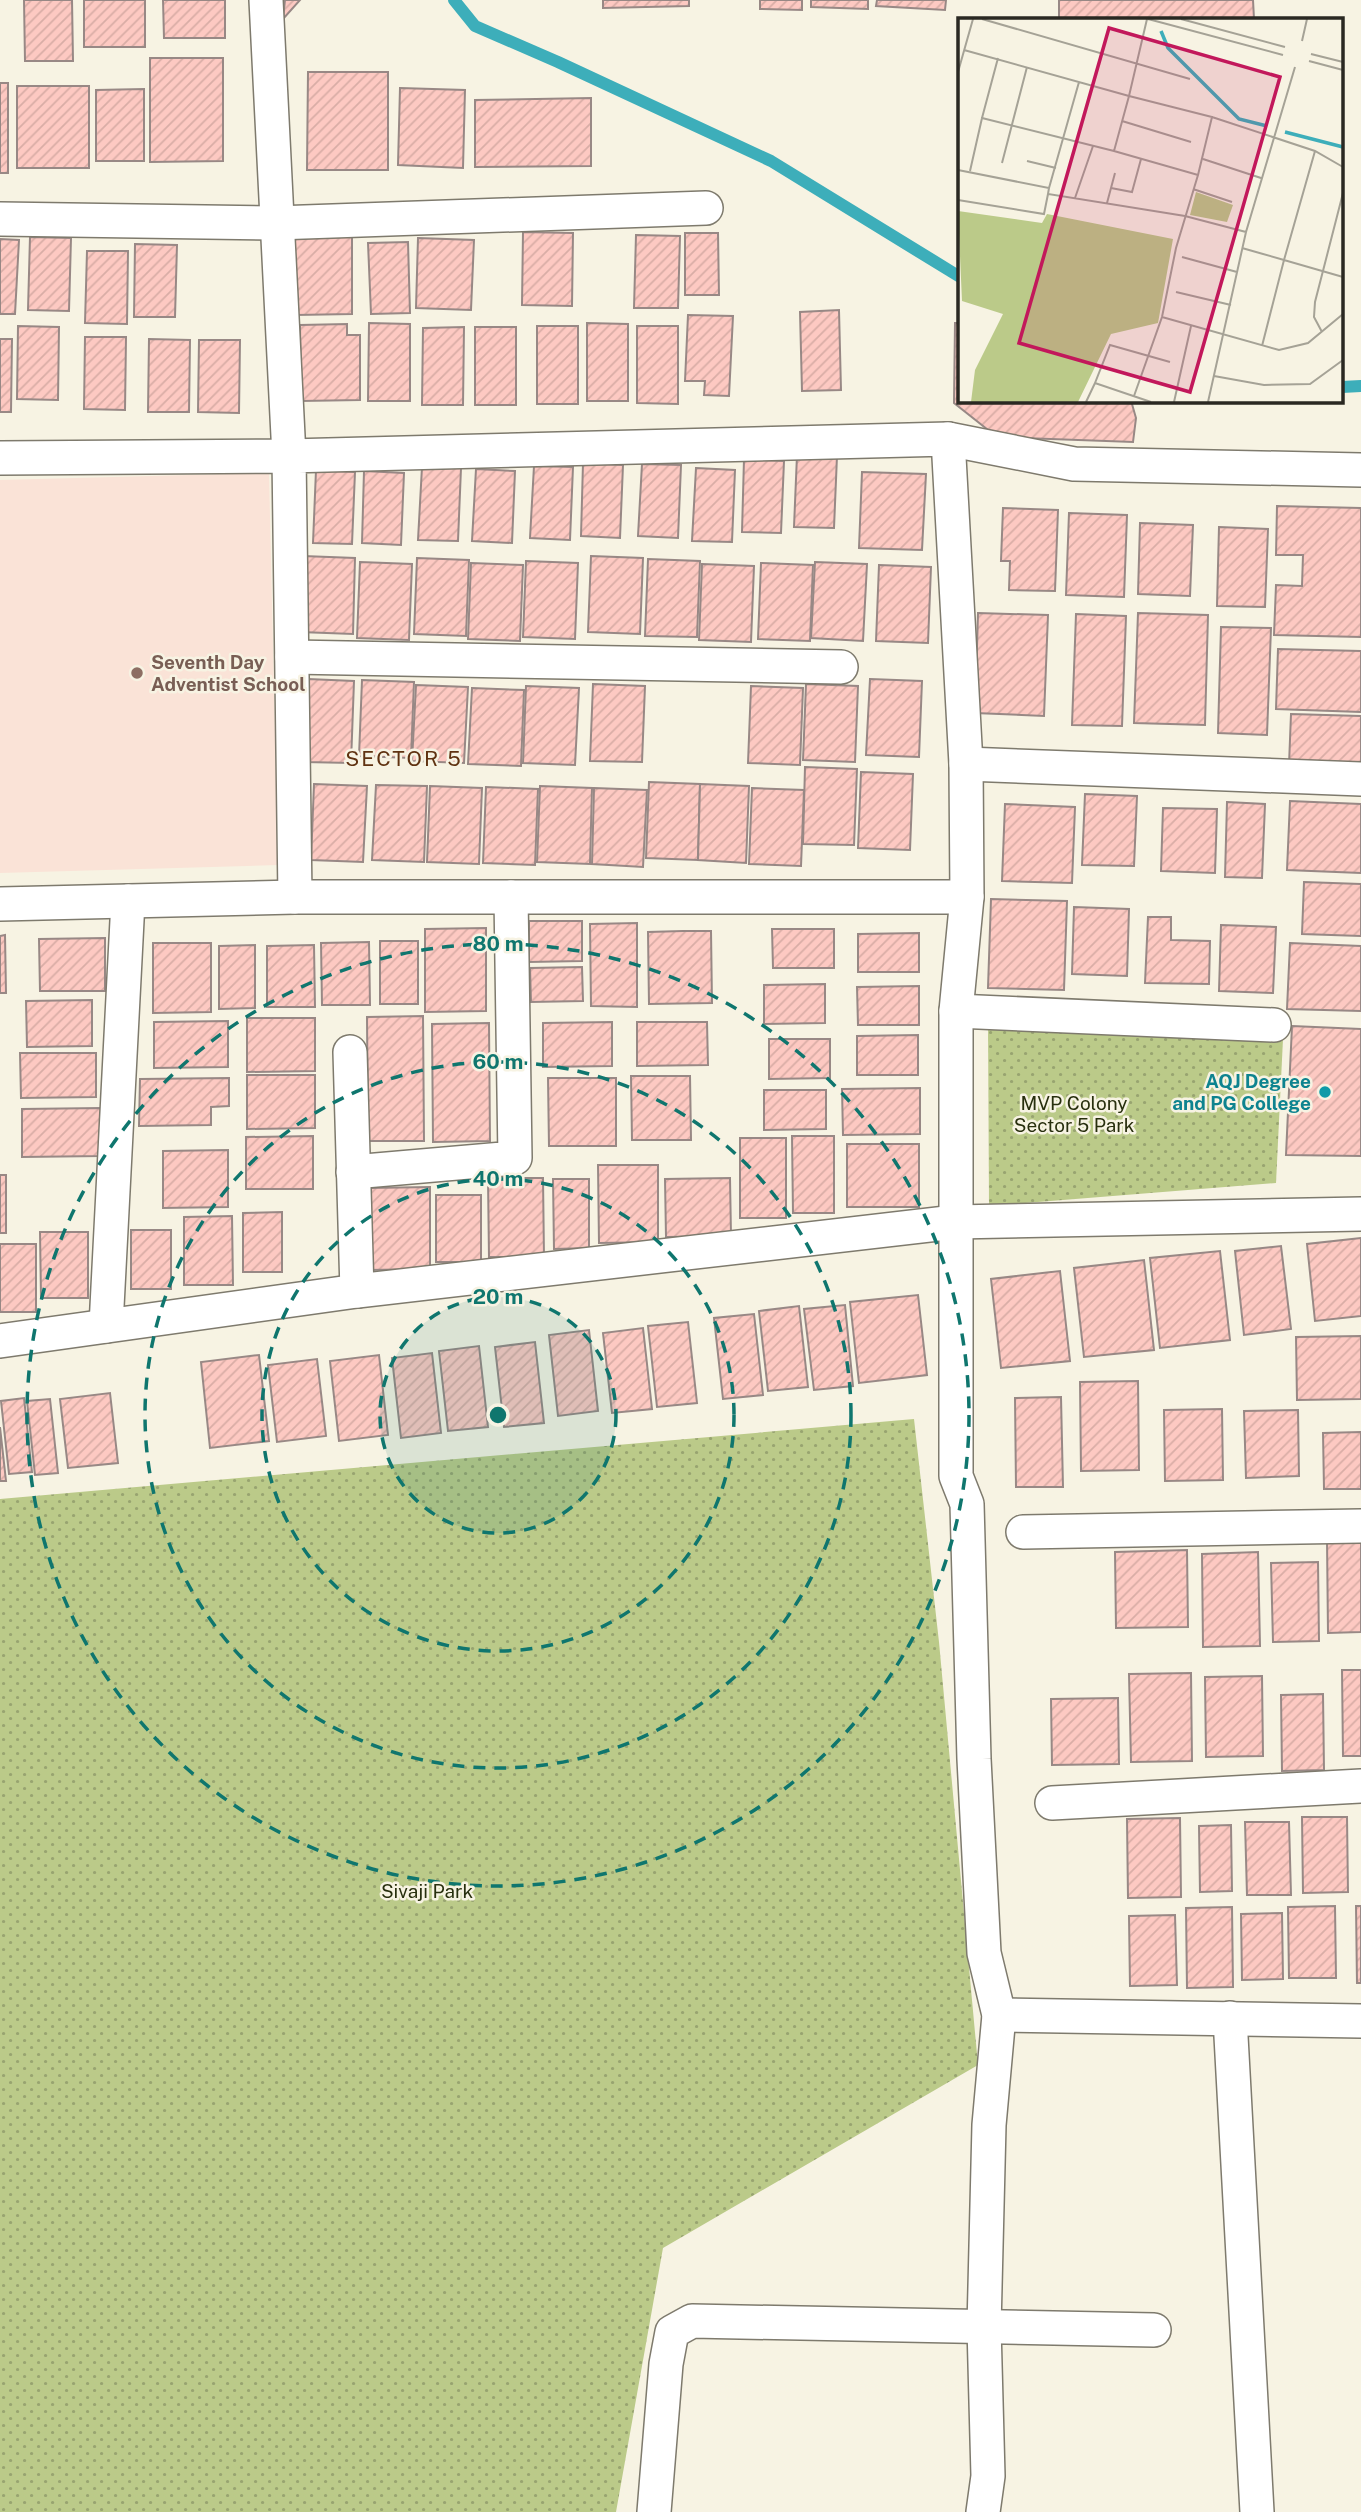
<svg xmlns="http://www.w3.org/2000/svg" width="1361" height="2512" font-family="'Public Sans',sans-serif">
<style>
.education{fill:#fae3d7}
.park{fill:url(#park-dots)}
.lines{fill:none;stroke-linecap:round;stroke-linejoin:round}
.stream{stroke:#3daeba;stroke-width:12}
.building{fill:url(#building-hatch);stroke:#988885;stroke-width:2}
.minor-casing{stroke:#7e7a6d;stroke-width:36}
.minor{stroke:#fff;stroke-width:33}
.ring{fill:none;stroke:#0f766e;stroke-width:3.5;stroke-dasharray:12 9}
.education-dot{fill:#8d6e63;stroke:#f7f3e3;stroke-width:2.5}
.culture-dot{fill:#0f9aa8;stroke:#f7f3e3;stroke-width:2.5}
.labels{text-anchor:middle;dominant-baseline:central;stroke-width:5;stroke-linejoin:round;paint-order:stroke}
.education-label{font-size:19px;font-weight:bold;fill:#785e54;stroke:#f7f3e3;text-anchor:start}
.culture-label{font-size:19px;font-weight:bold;fill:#0d838f;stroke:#f7f3e3;text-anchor:end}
.park-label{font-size:19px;fill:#282f0e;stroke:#f7f3e3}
.neighbourhood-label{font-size:21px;letter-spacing:2px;fill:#603211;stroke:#f7f3e3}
.inset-river{fill:none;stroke:#3daeba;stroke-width:3.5}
.inset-road{fill:none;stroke:#a5a296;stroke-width:2}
.view{fill:#c2185b;fill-opacity:0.15;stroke:#c2185b;stroke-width:3.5}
.inset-edge{fill:none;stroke:#2a2822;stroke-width:3.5}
.centre{fill:#0f766e;stroke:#f7f3e3;stroke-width:3.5}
.ring-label{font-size:21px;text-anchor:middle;font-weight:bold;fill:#0f766e;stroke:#f7f3e3;stroke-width:5;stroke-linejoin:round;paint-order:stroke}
</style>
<defs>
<pattern id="park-dots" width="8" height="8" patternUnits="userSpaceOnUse" patternTransform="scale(1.75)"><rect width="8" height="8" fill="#bbca89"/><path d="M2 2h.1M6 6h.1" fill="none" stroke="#98a470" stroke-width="1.8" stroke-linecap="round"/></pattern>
<pattern id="building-hatch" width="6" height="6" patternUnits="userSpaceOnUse" patternTransform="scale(1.75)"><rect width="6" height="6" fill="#fdc9c2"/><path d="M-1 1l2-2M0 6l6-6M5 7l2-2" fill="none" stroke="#d9ada6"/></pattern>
</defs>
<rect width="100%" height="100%" fill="#f7f3e3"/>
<path class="education" d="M269,473L278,865L0,873V480Z"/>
<g class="park">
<path d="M988,1024L1283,1039L1276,1183L989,1206Z"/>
<path d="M914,1419L939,1642L978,2065L663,2248L616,2512H0V1499Z"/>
</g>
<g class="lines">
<g class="stream">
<path d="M454,0L475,26L558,62L771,161L960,277"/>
<path d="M1342,387L1361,386"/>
</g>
</g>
<g class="building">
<path d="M24,0H72L73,61H25Z"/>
<rect x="84" y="0" width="61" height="47"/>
<path d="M163,0H225V38H164Z"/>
<path d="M285,0H300L283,19Z"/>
<path d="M603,0H689V6L603,8Z"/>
<path d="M760,0H802V10L760,9Z"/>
<path d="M811,0H868V9L811,7Z"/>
<path d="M877,0H946L945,10L876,6Z"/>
<path d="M1059,0H1253L1254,19H1059Z"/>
<path d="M150,58H223V161L150,162Z"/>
<path d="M308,72H388V170H307Z"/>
<rect x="0" y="83" width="8" height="90"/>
<rect x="17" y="86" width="72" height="82"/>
<path d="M400,88L465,90L463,168L398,165Z"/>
<path d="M144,89V161H96V90Z"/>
<path d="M591,98V166L475,167V100Z"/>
<path d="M352,230V314L296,315L294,232Z"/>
<path d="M523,232L573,233L572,306L522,305Z"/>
<path d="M685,233H718L719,295H685Z"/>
<path d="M636,235L680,236L678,308H634Z"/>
<path d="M30,237L71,238L69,311L28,310Z"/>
<path d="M418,238L474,240L471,310L416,308Z"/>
<path d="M0,239L19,240L15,314H0Z"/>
<path d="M408,242L410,313L371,314L368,243Z"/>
<path d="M135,244L177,245L175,317H134Z"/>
<path d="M87,251H128L127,324L85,323Z"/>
<path d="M839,310L841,390L802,391L800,312Z"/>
<path d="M688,315L733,316L729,396L704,395L705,381H685Z"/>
<path d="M369,323L410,324V401H368Z"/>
<path d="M587,323L628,324V401H587Z"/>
<path d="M955,323H960V401H1128L1132,404L1136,418L1133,442L997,437L954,403Z"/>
<path d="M347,324V335H360V400L301,401L300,325Z"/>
<path d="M18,326L59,327L58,400L17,399Z"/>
<rect x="537" y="326" width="41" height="78"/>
<path d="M637,326H678V404L637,403Z"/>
<path d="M464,327L463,405H422L423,328Z"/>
<rect x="475" y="327" width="41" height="78"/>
<path d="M85,337H126L125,410L84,409Z"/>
<path d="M0,339H12L11,412H0Z"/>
<path d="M149,339L190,340L189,412H148Z"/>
<path d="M199,340H240L239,413L198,412Z"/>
<path d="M797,455L837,456L834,528L794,527Z"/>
<path d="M744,459L784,461L781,533L742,532Z"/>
<path d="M583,463L623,465L620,538L581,536Z"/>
<path d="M642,464L681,465L678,538L638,536Z"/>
<path d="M534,466L573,467L570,540L530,538Z"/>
<path d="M422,467L461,468L458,541L418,540Z"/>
<path d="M696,468L735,470L732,542L692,541Z"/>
<path d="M476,469L515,471L512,543L472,541Z"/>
<path d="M316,470L355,472L352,544L313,543Z"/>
<path d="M364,471L404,473L401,545L362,543Z"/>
<path d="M862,472L926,474L922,550L859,548Z"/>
<path d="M1277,506L1361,508V637L1274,635L1276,585L1302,586L1303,555H1276Z"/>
<path d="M1003,508L1058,510L1055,591L1009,590L1010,561H1001Z"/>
<path d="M1069,513L1127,515L1124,597L1066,595Z"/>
<path d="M1140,523L1193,525L1190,596L1138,594Z"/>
<path d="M1219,527L1268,529L1265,607L1217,606Z"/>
<path d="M303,556L355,558L353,634L300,632Z"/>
<path d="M591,556L643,558L640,634L588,632Z"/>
<path d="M417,558L469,560L466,636L414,634Z"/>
<path d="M648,559L700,561L697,637L645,636Z"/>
<path d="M526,561L578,563L575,639L523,637Z"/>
<path d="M360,562L412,564L409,640L357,638Z"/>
<path d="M815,562L867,564L863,641L811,638Z"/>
<path d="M471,563L523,565L520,641L468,639Z"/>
<path d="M761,563L813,565L810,641L758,639Z"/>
<path d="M702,564L754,566L751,642L699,640Z"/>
<path d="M879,565L931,567L928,643L876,641Z"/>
<path d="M978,613L1048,615L1044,716L975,713Z"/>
<path d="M1138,613L1208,615L1205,725L1134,723Z"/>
<path d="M1076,614L1126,616L1122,726L1072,725Z"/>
<path d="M1221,627L1271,628L1267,735L1218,733Z"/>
<path d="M1278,649L1361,651V712L1276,709Z"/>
<path d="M308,679L354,681L351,763L305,762Z"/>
<path d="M870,679L922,681L919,757L866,755Z"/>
<path d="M362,680L414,682L411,758L359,756Z"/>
<path d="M593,684L645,686L642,762L590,761Z"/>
<path d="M806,684L858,686L855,762L803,760Z"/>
<path d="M416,685L468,687L464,763L412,761Z"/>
<path d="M526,686L579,688L575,765L523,763Z"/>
<path d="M751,686L803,688L800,765L748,763Z"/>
<path d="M472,688L524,690L521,766L468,764Z"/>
<path d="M1291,714L1361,716V767L1289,765Z"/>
<path d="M805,767L857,769L854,845L803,844Z"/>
<path d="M861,772L913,774L910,850L858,848Z"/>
<path d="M649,782L700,784L698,860L646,858Z"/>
<path d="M314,784L367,786L363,862L311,860Z"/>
<path d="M700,784L749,786L746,863L698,860Z"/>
<path d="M376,785L427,786L424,862L372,860Z"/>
<path d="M430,786L482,788L479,864L427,862Z"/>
<path d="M540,786L592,788L590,864L537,862Z"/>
<path d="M486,787L538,789L535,865L483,863Z"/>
<path d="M594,788L647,790L643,867L592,864Z"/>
<path d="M752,788L804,790L801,866L749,864Z"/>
<path d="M1085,794L1137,796L1134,866L1082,865Z"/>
<path d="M1290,801L1361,804V873L1287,870Z"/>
<path d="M1227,802L1265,804L1262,878L1225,877Z"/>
<path d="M1005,804L1075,807L1072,883L1002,881Z"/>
<path d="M1163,808L1217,809L1215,873L1161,871Z"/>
<path d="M1304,882L1361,884V936L1302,934Z"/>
<path d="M991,899L1067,901L1064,990L988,988Z"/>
<path d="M1074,907L1129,909L1127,976L1072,974Z"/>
<path d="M1148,917H1171V940L1210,941L1209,984L1145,983Z"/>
<path d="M529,921H582V961L529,962Z"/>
<path d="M637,923V1007L591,1006L590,924Z"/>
<path d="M1221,925L1276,927L1273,993L1219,991Z"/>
<path d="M486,928V1011L425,1012V929Z"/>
<path d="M772,929H834V968H773Z"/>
<path d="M683,931H711L712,1003L649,1004L648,932Z"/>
<path d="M919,933V972H858V934Z"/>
<path d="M5,935L6,993H0V936Z"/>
<path d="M105,938V991H40L39,939Z"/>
<rect x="380" y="941" width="38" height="63"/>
<path d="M369,942L370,1005H322L321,943Z"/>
<path d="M153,943H211V1012L153,1013Z"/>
<path d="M1290,943L1361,946V1011L1287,1009Z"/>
<path d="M255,945V1008L219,1009V946Z"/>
<path d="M314,945L315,1007H267V946Z"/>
<path d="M582,967L583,1001L531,1002L530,968Z"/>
<path d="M825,984V1023L764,1024V985Z"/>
<path d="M919,986V1025H858L857,987Z"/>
<path d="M92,1000V1046L27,1047L26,1001Z"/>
<path d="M423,1016L424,1141H368L367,1017Z"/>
<path d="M247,1018H315V1071L247,1072Z"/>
<path d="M228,1021V1067L154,1068V1022Z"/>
<path d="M612,1022V1066L543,1067V1023Z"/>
<path d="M637,1022H707L708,1065L637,1066Z"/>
<path d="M489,1023L490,1141L433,1142L432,1024Z"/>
<path d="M1292,1026L1361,1029V1156L1286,1155Z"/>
<path d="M918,1035V1075H857V1036Z"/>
<path d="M769,1039H830V1078L769,1079Z"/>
<path d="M20,1053H96V1097L21,1098Z"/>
<path d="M247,1075H315V1128L247,1129Z"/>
<path d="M631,1076H690L691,1140H632Z"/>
<path d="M229,1078V1106L211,1107V1125L139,1126L140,1079Z"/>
<path d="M548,1078H616V1146H549Z"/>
<path d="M920,1088V1134L843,1135L842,1089Z"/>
<path d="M764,1090H826V1129L764,1130Z"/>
<path d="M101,1108V1156L22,1157V1109Z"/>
<path d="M313,1136V1189H246V1137Z"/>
<path d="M792,1136H834V1213H793Z"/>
<rect x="740" y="1138" width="46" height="80"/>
<rect x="847" y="1144" width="72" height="63"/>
<path d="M228,1150V1207L163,1208V1151Z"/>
<path d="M598,1165H658V1242L599,1243Z"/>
<rect x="0" y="1175" width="6" height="58"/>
<path d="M488,1178H543L544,1257H489Z"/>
<path d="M730,1178L731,1236L666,1237L665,1179Z"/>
<path d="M553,1179H589V1248L554,1249Z"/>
<path d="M430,1187V1269L368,1270V1188Z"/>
<rect x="436" y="1195" width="45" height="67"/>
<path d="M282,1212V1272H243V1213Z"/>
<path d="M232,1216L233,1285H184V1217Z"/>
<rect x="131" y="1230" width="40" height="59"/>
<path d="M40,1232H88V1298H41Z"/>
<path d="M1361,1238V1316L1315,1321L1307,1244Z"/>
<rect x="0" y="1244" width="36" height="68"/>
<path d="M1281,1246L1291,1329L1244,1335L1235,1251Z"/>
<path d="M1220,1251L1230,1340L1160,1348L1150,1258Z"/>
<path d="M1144,1260L1154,1350L1084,1357L1074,1268Z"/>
<path d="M1060,1271L1070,1361L1001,1368L991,1279Z"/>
<path d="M918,1295L927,1375L859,1383L850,1302Z"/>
<path d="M845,1305L853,1386L814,1390L804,1309Z"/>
<path d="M799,1306L808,1387L768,1391L759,1311Z"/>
<path d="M754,1314L763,1395L723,1399L714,1318Z"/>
<path d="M688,1322L697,1403L657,1407L648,1326Z"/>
<path d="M643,1328L652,1409L612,1413L603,1333Z"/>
<path d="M589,1330L598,1411L558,1416L549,1335Z"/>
<path d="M1361,1336V1399L1297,1400L1296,1337Z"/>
<path d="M535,1342L544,1423L504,1427L495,1347Z"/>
<path d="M479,1346L488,1427L448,1431L439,1351Z"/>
<path d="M432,1353L441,1433L401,1438L392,1358Z"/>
<path d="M259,1355L269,1441L210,1448L201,1362Z"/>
<path d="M379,1355L388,1435L339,1441L330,1361Z"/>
<path d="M317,1359L326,1436L277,1442L268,1365Z"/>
<path d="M1138,1381L1139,1470L1081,1471L1080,1382Z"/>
<path d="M110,1393L118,1463L68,1468L60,1399Z"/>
<path d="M1061,1397L1063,1487H1016L1015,1398Z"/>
<path d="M24,1398L32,1472L9,1474L1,1401Z"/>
<path d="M50,1399L58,1473L35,1475L27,1401Z"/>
<path d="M1222,1409L1223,1480L1165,1481L1164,1410Z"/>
<path d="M1298,1410L1299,1476L1246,1478L1244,1411Z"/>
<path d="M0,1427L6,1481H0Z"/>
<path d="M1361,1432V1489H1324L1323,1433Z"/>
<path d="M1361,1539V1632L1328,1633L1327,1540Z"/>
<path d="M1187,1550L1188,1627L1116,1628L1115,1552Z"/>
<path d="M1258,1552L1260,1646L1203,1647L1202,1554Z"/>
<path d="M1318,1562L1319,1641L1273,1642L1271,1563Z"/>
<path d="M1342,1670H1361V1756H1343Z"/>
<path d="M1191,1673L1192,1761L1131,1762L1129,1674Z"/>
<path d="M1262,1676L1263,1756L1206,1757L1205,1677Z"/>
<path d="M1323,1694L1324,1770L1282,1771L1281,1695Z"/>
<path d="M1118,1698L1119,1764L1052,1765L1051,1699Z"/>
<path d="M1302,1817H1347L1348,1892L1303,1893Z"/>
<path d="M1180,1818L1181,1897L1128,1898L1127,1819Z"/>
<path d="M1245,1822H1289L1291,1895H1247Z"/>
<path d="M1231,1825L1232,1891L1200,1892L1199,1826Z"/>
<path d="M1335,1906L1336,1978H1289L1288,1907Z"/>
<path d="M1356,1906H1361V1983H1357Z"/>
<path d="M1232,1907L1233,1987L1187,1988L1186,1908Z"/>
<path d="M1282,1913L1283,1979L1242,1980L1241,1914Z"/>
<path d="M1175,1915L1177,1985L1130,1986L1129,1916Z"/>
</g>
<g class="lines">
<g class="minor-casing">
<g id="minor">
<path d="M0,219L276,223L706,208"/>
<path d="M948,439L1074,464L1361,470"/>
<path d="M0,458L289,456L948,439L966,764L967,897H295L289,456L266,0"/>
<path d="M292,657L841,667"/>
<path d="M966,764L1361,779"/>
<path d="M967,897L956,1011V1476L967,1504L974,1759L984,1953L999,2015L989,2125L984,2327L988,2476L983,2512"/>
<path d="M0,904L295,897"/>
<path d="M956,1011L1274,1025"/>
<path d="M350,1052L357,1291"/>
<path d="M353,1172L515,1158L511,897"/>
<path d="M106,1326L128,901"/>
<path d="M0,1341L357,1291L955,1222L1361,1214"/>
<path d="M1023,1532L1361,1526"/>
<path d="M1052,1803L1361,1786"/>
<path d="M999,2015L1361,2021"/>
<path d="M1230,2018L1257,2512"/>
<path d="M654,2512L666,2364L672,2332L692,2321L1154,2330"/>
</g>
</g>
<use href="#minor" class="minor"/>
</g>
<circle cx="498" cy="1415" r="118" fill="#0f766e" fill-opacity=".12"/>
<g class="ring">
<circle cx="498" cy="1415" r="118"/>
<circle cx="498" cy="1415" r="236"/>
<circle cx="498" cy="1415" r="353"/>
<circle cx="498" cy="1415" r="471"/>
</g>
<circle class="education-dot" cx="137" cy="673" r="7"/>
<circle class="culture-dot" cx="1325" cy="1092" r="7"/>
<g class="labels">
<g class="education-label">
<text x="151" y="662">Seventh Day<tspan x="151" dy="22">Adventist School</tspan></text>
</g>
<g class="culture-label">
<text x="1311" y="1081">AQJ Degree<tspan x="1311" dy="22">and PG College</tspan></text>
</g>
<g class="park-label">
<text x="1074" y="1103">MVP Colony<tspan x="1074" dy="22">Sector 5 Park</tspan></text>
<text x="427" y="1891">Sivaji Park</text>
</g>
<g class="neighbourhood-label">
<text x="404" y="758">SECTOR 5</text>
</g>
</g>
<g transform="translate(958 18)">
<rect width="385" height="385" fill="#f7f3e3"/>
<path d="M238,174L275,187L269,204L232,197ZM0,193L84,205L89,196L215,221L200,305L153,316L120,384H13L17,352L45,296L4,283Z" fill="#bbca89"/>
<path class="inset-river" d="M203,13L210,30L281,101L309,108M327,114L385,129"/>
<path class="inset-road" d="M24,1L232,61M190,1L325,37M223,1L327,29M344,23L349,1M6,32L171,78L254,99L240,157L156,133L171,78L189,1M353,36L385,44M40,40L24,100L156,133M351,43L385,52M0,54L15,1M254,99L357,133L385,149M164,103L233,124M245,141L303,160M69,143L98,150M44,145L69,49M0,152L91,170L90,176L227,198L288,214M12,153L24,100M91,170L121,64M153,170L174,174L183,141M235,171L274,184M117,180L135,128M0,182L86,196L90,176M149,185L157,155M284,230L326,242L357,133M224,239L279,254M218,274L273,287M204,299L321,332L350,325L385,296M364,314L356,299L357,284L385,175M304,328L326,242L385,259M256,358L306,367L352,366L385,342M137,365L152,327L212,344M176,378L204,299L218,230L240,157M128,384L137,365L193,384M216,384L233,308M250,384L288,214L337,49"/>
<path class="view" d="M151,10L322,59L232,374L61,325Z"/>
<rect width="385" height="385" class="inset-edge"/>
</g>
<circle cx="498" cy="1415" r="10" class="centre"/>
<g class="ring-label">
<text x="498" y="951">80 m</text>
<text x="498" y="1069">60 m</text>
<text x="498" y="1186">40 m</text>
<text x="498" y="1304">20 m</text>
</g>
</svg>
